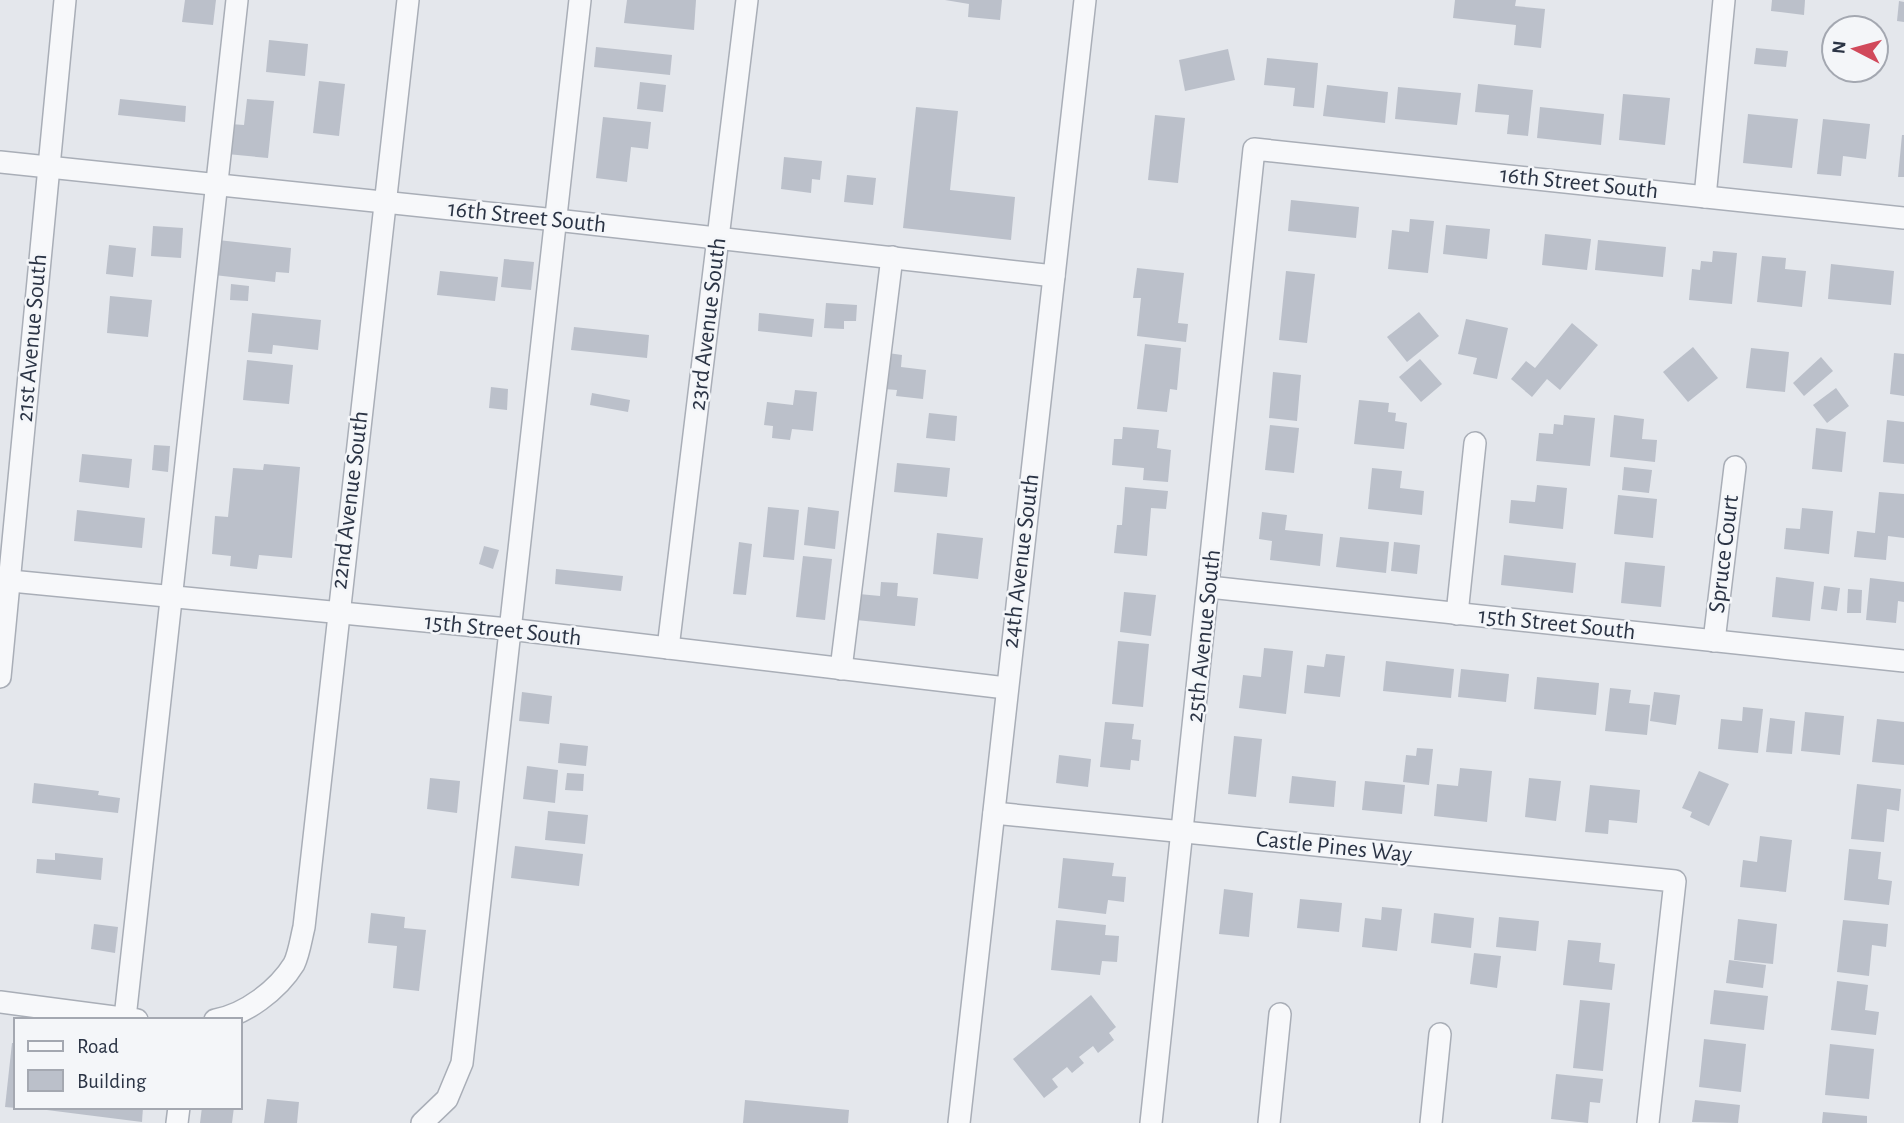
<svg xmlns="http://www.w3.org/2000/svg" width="1904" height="1123" font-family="'Alegreya Sans',sans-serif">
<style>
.building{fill:#bbc0ca}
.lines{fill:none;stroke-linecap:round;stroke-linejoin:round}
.minor-casing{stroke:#a9aeb7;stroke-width:24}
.minor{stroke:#f7f8fa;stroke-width:21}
.labels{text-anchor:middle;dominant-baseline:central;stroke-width:5;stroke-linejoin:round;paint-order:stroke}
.street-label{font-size:24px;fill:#2b3445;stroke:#f4f6f9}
</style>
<rect width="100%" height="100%" fill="#e4e7ec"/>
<g class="building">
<path d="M185,0H216L213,25L182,22Z"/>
<path d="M627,0H696L694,30L624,23Z"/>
<path d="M945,0H1002L1000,20L968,17L969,4Z"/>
<path d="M1455,0H1516L1515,6L1545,9L1541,48L1514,45L1516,25L1453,18Z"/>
<path d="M1772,0H1805L1804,15L1771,11Z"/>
<path d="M1899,1L1904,2V22L1897,21Z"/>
<path d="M269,40L308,44L305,76L266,72Z"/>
<path d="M596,47L672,55L670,75L594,67Z"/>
<path d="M1756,48L1788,51L1786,67L1754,64Z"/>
<path d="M1228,49L1235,80L1185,91L1179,60Z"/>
<path d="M1267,58L1318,63L1314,108L1293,106L1295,88L1264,85Z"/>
<path d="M319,81L345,84L339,136L313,133Z"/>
<path d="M640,82L666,85L663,112L637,109Z"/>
<path d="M1478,84L1533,90L1528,136L1507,134L1509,115L1475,112Z"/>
<path d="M1327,85L1388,92L1385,123L1323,116Z"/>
<path d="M1398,87L1461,93L1457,125L1395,119Z"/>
<path d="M1623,94L1670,98L1665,145L1619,140Z"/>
<path d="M120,99L186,106L185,122L118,115Z"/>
<path d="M247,99L274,101L268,158L227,154L230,124L244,125Z"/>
<path d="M916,107L958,111L950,190L1015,197L1011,240L903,228Z"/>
<path d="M1540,107L1604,114L1601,145L1537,138Z"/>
<path d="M1748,114L1798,119L1792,168L1743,163Z"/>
<path d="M1155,115L1185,118L1178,183L1148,180Z"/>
<path d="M603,117L651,122L648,149L631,147L627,182L596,178Z"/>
<path d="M1823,119L1870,124L1866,159L1843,156L1841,176L1817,174Z"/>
<path d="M1902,135H1904V177H1898Z"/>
<path d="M784,157L822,161L820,180L812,179L811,193L781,189Z"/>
<path d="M847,175L876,178L873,205L844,202Z"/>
<path d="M1291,200L1359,207L1356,238L1288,231Z"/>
<path d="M1410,219L1434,221L1428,273L1388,269L1392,230L1409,232Z"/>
<path d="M1446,225L1490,229L1487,259L1443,254Z"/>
<path d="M153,226L183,228L181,258L151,256Z"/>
<path d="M1545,234L1591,239L1587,270L1542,265Z"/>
<path d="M218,240L291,248L289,273L276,272L275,282L214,275Z"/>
<path d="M1598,240L1666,247L1663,277L1595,270Z"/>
<path d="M109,245L136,248L133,277L106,274Z"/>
<path d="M1713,251L1737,253L1732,304L1689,300L1692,269L1700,270L1701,261L1712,262Z"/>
<path d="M1762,256L1786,258L1785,269L1806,271L1802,307L1757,302Z"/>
<path d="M504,259L534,262L531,290L501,287Z"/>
<path d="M1831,264L1894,271L1891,305L1828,299Z"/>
<path d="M1137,268L1184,273L1178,323L1188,324L1186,342L1137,336L1141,298H1133Z"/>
<path d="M440,271L498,277L495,301L437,295Z"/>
<path d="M1286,271L1315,274L1307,343L1279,340Z"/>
<path d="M231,284L249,286L248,301L230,300Z"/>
<path d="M110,296L152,300L148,337L107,333Z"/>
<path d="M826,303L857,305L856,321H844V329L824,328Z"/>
<path d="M1419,312L1439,336L1407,362L1387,337Z"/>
<path d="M252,313L321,320L318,350L273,345L272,354L248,352Z"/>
<path d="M759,313L814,319L812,337L758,331Z"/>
<path d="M1466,319L1508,328L1497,379L1473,374L1477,358L1458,354Z"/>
<path d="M1572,323L1598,345L1560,390L1547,379L1532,397L1511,379L1526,361L1535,368Z"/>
<path d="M574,327L649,335L647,358L571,350Z"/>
<path d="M1145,344L1181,348L1177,390L1170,389L1167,412L1137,409Z"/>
<path d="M1693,347L1718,378L1688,402L1663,372Z"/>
<path d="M1751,348L1789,352L1785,392L1746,388Z"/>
<path d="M888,353L902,355L901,367L926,370L923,399L896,396L897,390L884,389Z"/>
<path d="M1894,353L1904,354V396L1890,394Z"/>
<path d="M1821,357L1833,371L1804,396L1793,383Z"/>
<path d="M1420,359L1442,384L1421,402L1399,377Z"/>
<path d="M247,360L293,365L289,404L243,400Z"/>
<path d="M1273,372L1301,375L1297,421L1269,418Z"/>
<path d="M491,387L508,389L507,410L489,408Z"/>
<path d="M1836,388L1849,406L1827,423L1813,405Z"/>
<path d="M795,390L817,392L813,431L792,429L790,440L772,438L773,426L764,425L767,402L793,405Z"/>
<path d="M592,393L630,400L628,412L590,405Z"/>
<path d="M1359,400L1389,403L1388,412L1396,413L1395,421L1407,423L1404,449L1354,444Z"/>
<path d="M929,413L957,416L955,441L926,438Z"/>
<path d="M1564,415L1595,418L1590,466L1536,461L1539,433L1553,434L1554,424L1563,425Z"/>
<path d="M1614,415L1644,419L1642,439L1657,440L1655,462L1610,457Z"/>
<path d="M1887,420L1904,422V464L1883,462Z"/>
<path d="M1270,425L1299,428L1294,473L1265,470Z"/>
<path d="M1123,427L1159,430L1157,448L1171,450L1168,482L1143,480L1144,468L1112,465L1114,439H1122Z"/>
<path d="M1816,428L1846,432L1842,472L1812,469Z"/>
<path d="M154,445L170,446L168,472L152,470Z"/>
<path d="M82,454L132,459L129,488L79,482Z"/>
<path d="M897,463L950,468L947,497L894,492Z"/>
<path d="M264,464L300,467L292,558L259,555L257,569L230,566L231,556L212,554L215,516L228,517L233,468L263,470Z"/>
<path d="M1624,467L1652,470L1649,493L1622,490Z"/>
<path d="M1372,468L1402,471L1400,488L1424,491L1422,515L1368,509Z"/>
<path d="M1537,485L1567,488L1563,529L1509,523L1511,500L1535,502Z"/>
<path d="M1125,487L1168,491L1166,509L1151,508L1147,556L1114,553L1117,525H1122Z"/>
<path d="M1879,492L1904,494V538L1888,536L1886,560L1854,557L1857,531L1875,533Z"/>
<path d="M1618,495L1657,499L1653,538L1614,534Z"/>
<path d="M768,507L799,510L794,560L763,557Z"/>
<path d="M808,507L839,511L835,549L804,545Z"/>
<path d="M1802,508L1833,511L1829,554L1784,549L1786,528L1800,529Z"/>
<path d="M77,510L145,518L142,548L74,541Z"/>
<path d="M1262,512L1287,515L1285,530L1323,534L1320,566L1270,560L1272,541L1259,539Z"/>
<path d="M937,533L983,538L978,579L933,574Z"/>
<path d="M1340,537L1389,542L1386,573L1336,567Z"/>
<path d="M739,542L752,544L746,595L733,594Z"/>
<path d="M1394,542L1420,545L1417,574L1391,571Z"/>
<path d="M484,546L499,550L493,569L479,564Z"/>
<path d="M1504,555L1576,563L1573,593L1501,585Z"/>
<path d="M803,556L832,559L825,620L796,617Z"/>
<path d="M1625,562L1665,566L1661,607L1621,603Z"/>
<path d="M556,569L623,576L621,591L555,584Z"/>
<path d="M1776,577L1814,582L1810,621L1772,617Z"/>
<path d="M1870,578L1904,582V602L1898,601L1896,623L1866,620Z"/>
<path d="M881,582L898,583L897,596L918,598L915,626L856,620L859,594L880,596Z"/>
<path d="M1824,586L1840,588L1837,611L1821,609Z"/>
<path d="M1848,589L1862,590L1861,613H1847Z"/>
<path d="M1124,592L1156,595L1151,636L1120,632Z"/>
<path d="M1118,641L1149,644L1143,707L1112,704Z"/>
<path d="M1264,648L1293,651L1286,714L1239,708L1243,675L1261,677Z"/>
<path d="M1326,654L1345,656L1340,697L1304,693L1307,665L1324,667Z"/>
<path d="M1386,661L1454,669L1451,698L1383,691Z"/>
<path d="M1461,669L1509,674L1506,702L1458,697Z"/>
<path d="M1537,677L1599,683L1596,715L1534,709Z"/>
<path d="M1610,688L1631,690L1629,703L1650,705L1647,735L1605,731Z"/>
<path d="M522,692L552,696L549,724L519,721Z"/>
<path d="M1654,692L1680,695L1676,725L1650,721Z"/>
<path d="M1743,707L1763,709L1758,753L1718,749L1721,719L1742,721Z"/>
<path d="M1805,712L1844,716L1840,755L1801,751Z"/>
<path d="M1770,718L1795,721L1792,754L1766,752Z"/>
<path d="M1877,719L1904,722V765L1872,762Z"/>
<path d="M1105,722L1134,724L1132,739L1141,740L1139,761L1131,760L1130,770L1100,767Z"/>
<path d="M1234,736L1262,739L1256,797L1228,794Z"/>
<path d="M560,743L588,746L586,766L558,763Z"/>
<path d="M1417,748L1433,749L1429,785L1403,782L1406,755L1416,756Z"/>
<path d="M1059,755L1091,759L1088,787L1056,783Z"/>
<path d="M527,766L558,770L555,803L523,799Z"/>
<path d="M1460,768L1492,771L1487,822L1434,816L1437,784L1458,786Z"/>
<path d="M1699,771L1729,784L1709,826L1690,817L1692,812L1682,808Z"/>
<path d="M567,773L584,774L583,791L565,790Z"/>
<path d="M1292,776L1336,781L1334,807L1289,803Z"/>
<path d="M430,778L460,781L457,813L427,809Z"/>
<path d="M1529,778L1561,781L1556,821L1525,817Z"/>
<path d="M1365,781L1405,785L1402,814L1362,810Z"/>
<path d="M34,783L99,791L98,795L120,798L118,813L32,803Z"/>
<path d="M1857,784L1901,789L1899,811L1887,809L1884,842L1851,839Z"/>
<path d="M1590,785L1640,790L1637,823L1609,820L1608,834L1585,832Z"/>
<path d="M548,811L588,815L585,844L545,840Z"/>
<path d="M1760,836L1792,840L1786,892L1740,887L1743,860L1757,862Z"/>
<path d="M515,846L583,854L579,886L511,878Z"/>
<path d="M1849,849L1881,852L1878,879L1892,881L1889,905L1844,900Z"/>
<path d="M55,853L103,858L101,880L36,873L37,859L55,860Z"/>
<path d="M1063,858L1114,863L1112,876L1126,877L1124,902L1108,900L1106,914L1058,908Z"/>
<path d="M1224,889L1253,893L1249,937L1219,934Z"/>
<path d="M1300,899L1342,903L1339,932L1297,928Z"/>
<path d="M1382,907L1402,909L1397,951L1362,947L1365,918L1381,920Z"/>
<path d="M371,913L405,917L404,928L426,930L419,991L393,988L397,946L368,943Z"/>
<path d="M1434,913L1474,918L1471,948L1431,943Z"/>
<path d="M1499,917L1539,921L1536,951L1496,947Z"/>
<path d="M1738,919L1777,924L1773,964L1734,960Z"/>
<path d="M1056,920L1106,925L1105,935L1119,936L1117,962L1102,961L1100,975L1051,970Z"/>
<path d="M1843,920L1888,924L1886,947L1872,945L1869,976L1837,972Z"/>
<path d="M94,924L118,927L115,953L91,949Z"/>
<path d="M1568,940L1601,943L1599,962L1615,964L1612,990L1563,985Z"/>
<path d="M1474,953L1501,956L1497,988L1470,984Z"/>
<path d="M1729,960L1766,965L1763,988L1726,983Z"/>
<path d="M1837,981L1868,985L1865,1010L1879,1012L1876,1035L1831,1030Z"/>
<path d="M1714,990L1768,996L1764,1030L1710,1024Z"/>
<path d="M1091,995L1116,1027L1109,1033L1114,1040L1098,1053L1093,1046L1079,1057L1084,1063L1072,1073L1067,1067L1052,1079L1058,1087L1044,1098L1013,1059Z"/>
<path d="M1580,1000L1610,1003L1603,1071L1573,1068Z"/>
<path d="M1704,1039L1746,1044L1741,1092L1699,1087Z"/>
<path d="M12,1043H16V1108L5,1107Z"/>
<path d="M1830,1044L1874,1049L1869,1099L1825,1095Z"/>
<path d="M1556,1074L1603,1079L1600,1103L1590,1102L1588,1123L1551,1119Z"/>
<path d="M267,1099L299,1102L297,1123H264Z"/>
<path d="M745,1100L849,1110L848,1123H743Z"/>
<path d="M1695,1100L1740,1105L1738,1123L1692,1122Z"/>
<path d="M23,1107H143L142,1122Z"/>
<path d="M202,1107H234L232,1123H200Z"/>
<path d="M1823,1112L1867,1116V1123H1822Z"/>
</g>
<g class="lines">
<g class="minor-casing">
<g id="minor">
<path d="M0,162L556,220L1054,276"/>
<path d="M1705,197L1724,0"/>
<path d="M0,580L508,629L1006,688"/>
<path d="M1209,587L1904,661"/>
<path d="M1457,614L1475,443"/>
<path d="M1714,641L1735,467"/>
<path d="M668,648L747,0"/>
<path d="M841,669L892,257"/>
<path d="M0,677L65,0"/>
<path d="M994,813L1675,881L1648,1123"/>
<path d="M0,1002L137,1020"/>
<path d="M125,1018L237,0"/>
<path d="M215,1020C245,1015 278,990 294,964C299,954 301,939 304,927L408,0"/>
<path d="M177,1123L179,1107"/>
<path d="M422,1123L447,1099L462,1063L580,0"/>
<path d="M959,1123L1085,0"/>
<path d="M1151,1123L1254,149L1904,218"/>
<path d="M1269,1123L1280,1014"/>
<path d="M1431,1123L1440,1034"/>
</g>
</g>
<use href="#minor" class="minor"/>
</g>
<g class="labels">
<g class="street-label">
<text transform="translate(1579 183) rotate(6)">16th Street South</text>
<text transform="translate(527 217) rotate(6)">16th Street South</text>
<text transform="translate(708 324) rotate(-83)">23rd Avenue South</text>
<text transform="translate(32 338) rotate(-85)">21st Avenue South</text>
<text transform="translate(350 500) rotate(-83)">22nd Avenue South</text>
<text transform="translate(1724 554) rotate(-83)">Spruce Court</text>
<text transform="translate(1021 561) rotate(-83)">24th Avenue South</text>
<text transform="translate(1557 624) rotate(6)">15th Street South</text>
<text transform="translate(503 630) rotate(6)">15th Street South</text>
<text transform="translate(1204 636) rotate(-84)">25th Avenue South</text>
<text transform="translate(1334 847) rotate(6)">Castle Pines Way</text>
</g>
</g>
<rect x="14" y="1018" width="228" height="91" fill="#f4f6f9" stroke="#a4a8b1" stroke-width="2"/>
<rect x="28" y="1041" width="35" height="10" fill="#f7f8fa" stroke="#a4a8b1" stroke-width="2"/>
<text x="77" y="1053" font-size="21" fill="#2b3445">Road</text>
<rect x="28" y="1070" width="35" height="21" fill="#bbc0ca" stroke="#a4a8b1" stroke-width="2"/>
<text x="77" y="1088" font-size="21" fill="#2b3445">Building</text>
<g transform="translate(1855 49) rotate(276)"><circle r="33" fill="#f4f6f9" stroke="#a4a8b1" stroke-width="2"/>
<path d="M0-5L12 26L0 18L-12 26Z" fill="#d1495b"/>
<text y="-10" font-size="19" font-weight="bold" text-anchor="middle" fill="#2b3445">N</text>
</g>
</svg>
